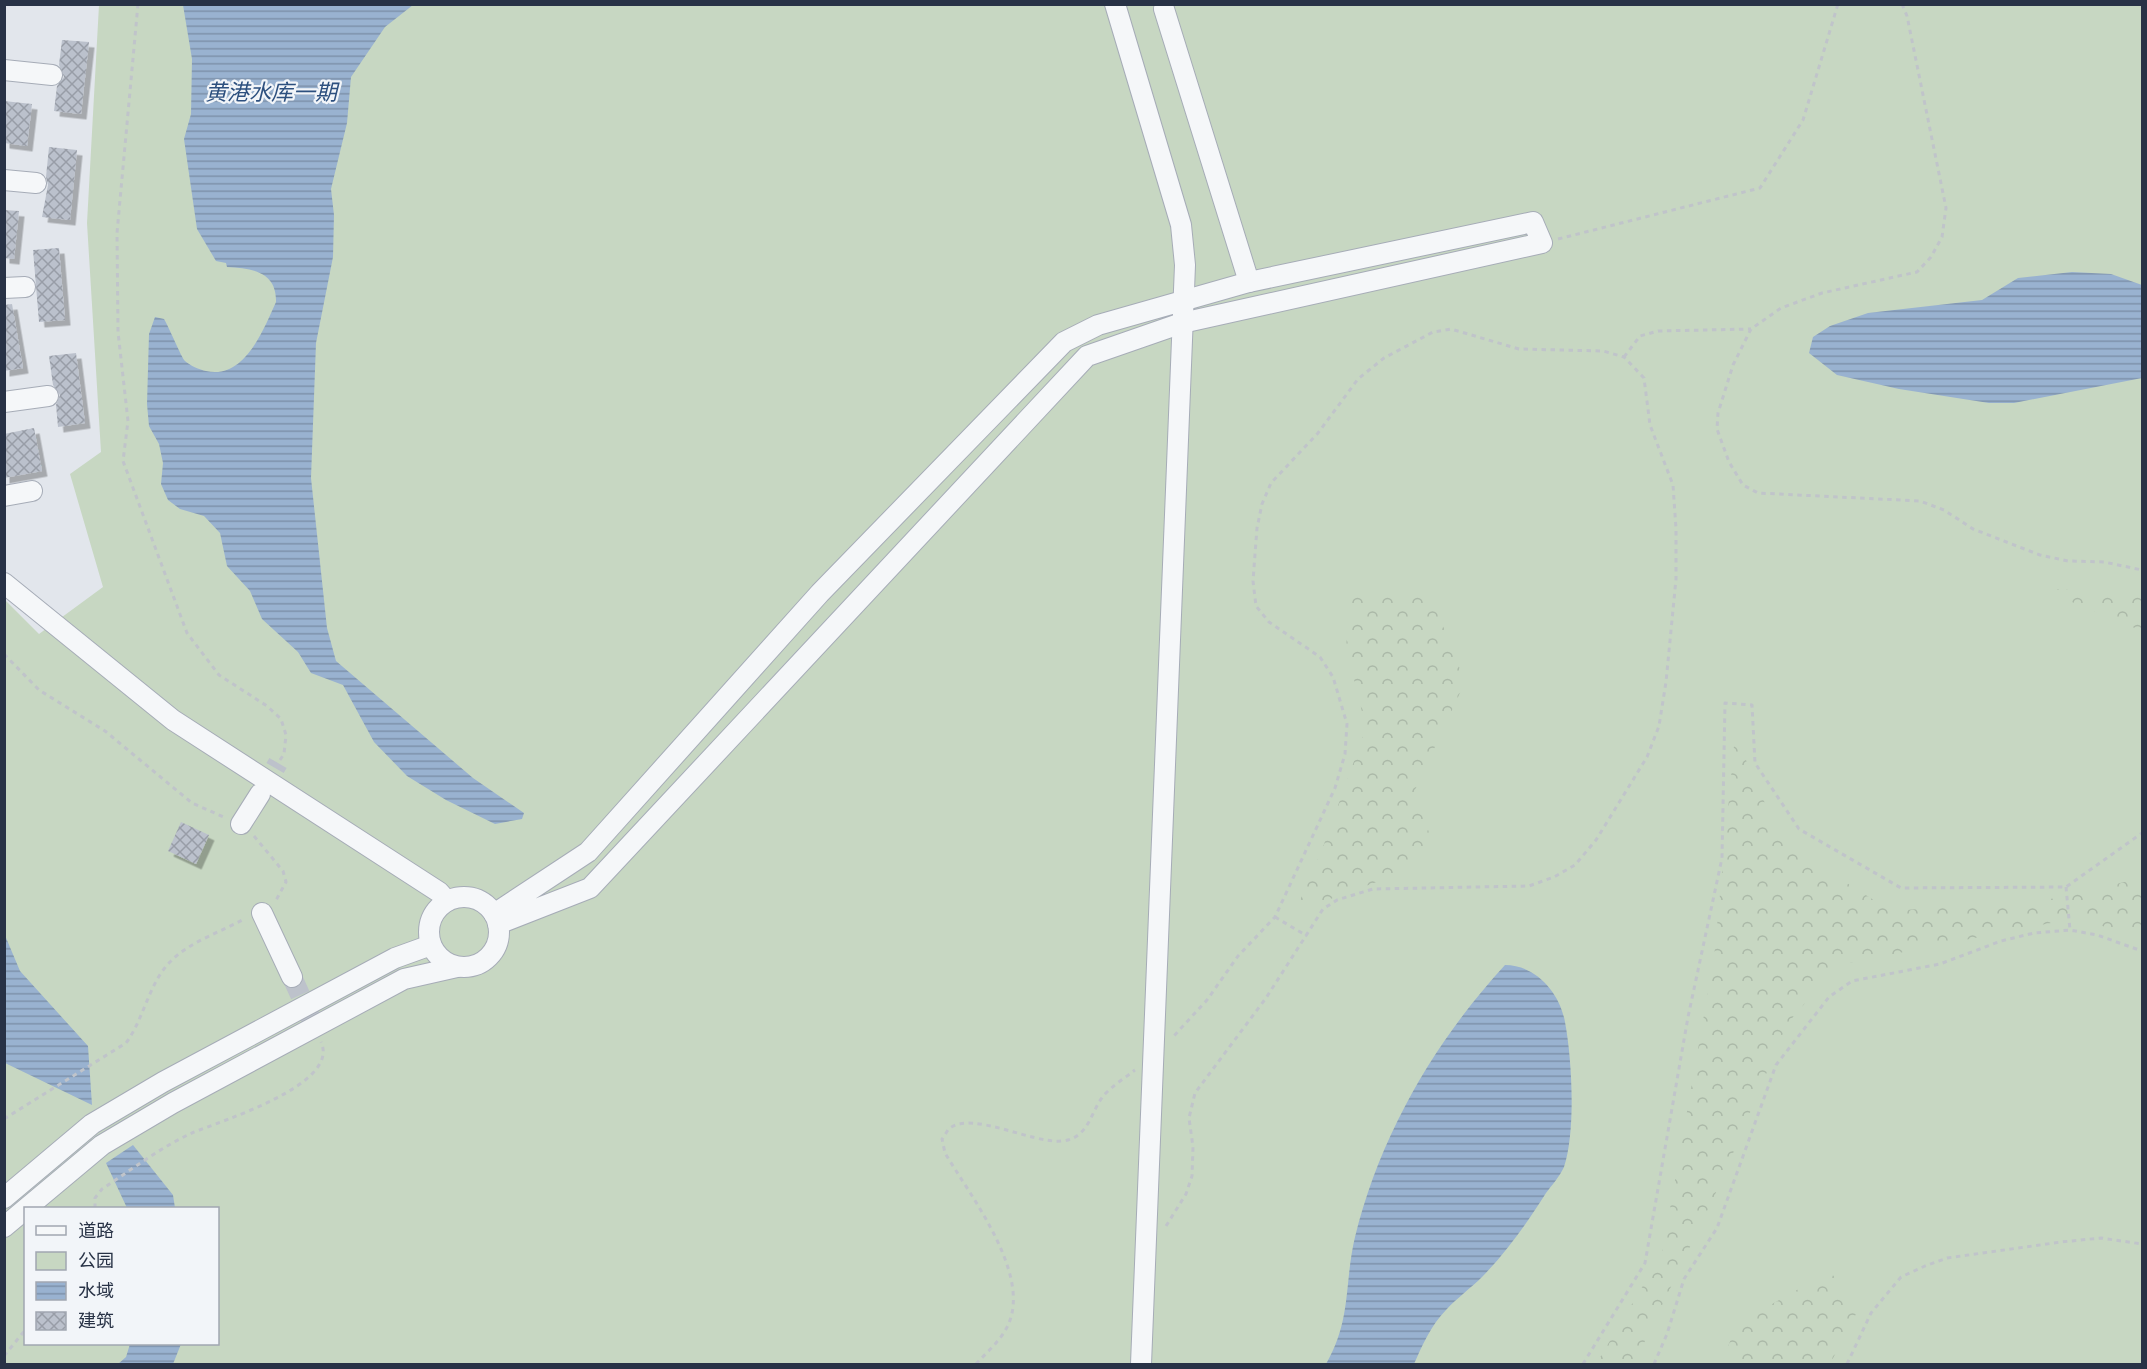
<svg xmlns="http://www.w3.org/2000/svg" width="2147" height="1369" font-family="Rubik,'Noto Sans SC',sans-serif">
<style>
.green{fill:#c7d7c2;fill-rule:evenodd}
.forest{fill:url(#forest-crowns)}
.water{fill:url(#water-rules)}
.building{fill:url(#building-cross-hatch);filter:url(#shadow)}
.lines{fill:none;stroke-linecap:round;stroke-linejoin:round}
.minor-tunnel{stroke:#bdc2cb;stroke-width:20;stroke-dasharray:20 10;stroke-linecap:butt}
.minor-casing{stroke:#a6acb7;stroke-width:22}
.path{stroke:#c0c4ca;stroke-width:3;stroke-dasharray:4.5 4.5;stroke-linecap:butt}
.minor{stroke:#f5f7f9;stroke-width:20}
.labels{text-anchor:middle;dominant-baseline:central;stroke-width:4.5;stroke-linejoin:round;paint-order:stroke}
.water-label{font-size:22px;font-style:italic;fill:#2d507f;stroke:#f2f5f9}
</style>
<defs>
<pattern id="forest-crowns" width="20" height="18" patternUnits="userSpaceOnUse" patternTransform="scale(1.5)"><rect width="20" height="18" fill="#c7d7c2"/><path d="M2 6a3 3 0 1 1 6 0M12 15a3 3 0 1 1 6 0" fill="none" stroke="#abb9a8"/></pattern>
<pattern id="water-rules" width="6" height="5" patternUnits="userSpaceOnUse" patternTransform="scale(1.5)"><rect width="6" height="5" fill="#99b2d0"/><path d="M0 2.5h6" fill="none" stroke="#7d91ab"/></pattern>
<pattern id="building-cross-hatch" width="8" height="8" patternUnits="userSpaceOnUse" patternTransform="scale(1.5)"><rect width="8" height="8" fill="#bbc1cc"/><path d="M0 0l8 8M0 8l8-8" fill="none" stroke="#989da7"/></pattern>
<filter id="shadow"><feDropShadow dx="5.5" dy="5.5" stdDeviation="0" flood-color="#0004"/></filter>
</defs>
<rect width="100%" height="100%" fill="#e2e6ec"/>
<path class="green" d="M99,5H2142V1364H5L4,599L39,634L103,587L70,474L101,452L87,223ZM26,1208H218V1344H26Z"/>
<g class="forest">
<path d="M2038,588L2142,594V631Z"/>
<path d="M1430,593L1465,682L1415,790L1433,845L1401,873L1295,912L1323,847L1366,728L1346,647L1351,597Z"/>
<path d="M1735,735L1782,842L1891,911L2046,900L2142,878V938L2076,918L1838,965L1787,1024L1721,1182L1634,1364H1596L1662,1254L1714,958Z"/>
<path d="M1830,1271L1858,1310L1830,1364H1721L1737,1324Z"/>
</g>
<g class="water">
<path d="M183,5H413L385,27L351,77L347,123L331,189L334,215L333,257L316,343L311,478L327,628L336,661L473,778L524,813L522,819L495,824L446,800L407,776L374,742L343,685L311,673L298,652L262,619L250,591L227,566L220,533L204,516L180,509L168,500L161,484L163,463L159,444L149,426L147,404L149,334L155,317L164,319C169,327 181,357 185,361C189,365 200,370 206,371C244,380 263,331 276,302C277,272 252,268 227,267L226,263L216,261L197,229L184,139L191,114L192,59Z"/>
<path d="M2072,272L2111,274L2142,285V378L2014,403H1989L1899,389L1837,375L1809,353L1813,337L1830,326L1868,313L1982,300L2018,278Z"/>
<path d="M4,933L20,971L88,1046L92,1105L5,1063Z"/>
<path d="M1505,965C1536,965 1560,993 1565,1022C1572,1059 1576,1131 1564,1167C1560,1176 1552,1185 1546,1193C1527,1223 1508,1250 1483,1276C1471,1288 1457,1298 1446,1310C1431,1325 1422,1346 1414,1364H1326C1352,1319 1344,1283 1355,1237C1380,1135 1435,1041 1505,965Z"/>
<path d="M133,1145L173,1195L175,1208H127L106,1163Z"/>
<path d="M130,1344H181L173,1364H118L126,1357Z"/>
</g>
<g class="building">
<path d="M62,40L89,42L81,114L54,111L57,86L64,77L59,65Z"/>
<path d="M4,101L32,104L27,146L4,143Z"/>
<path d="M49,147L77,150L70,220L42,217L48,185L46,177Z"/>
<path d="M4,210L19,211L14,259L4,258Z"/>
<path d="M59,248L65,320L39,322L33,250Z"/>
<path d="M12,304L23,368L4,371V305Z"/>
<path d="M76,353L85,423L58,427L56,405L60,395L53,385L49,356Z"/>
<path d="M34,428L42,471L4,478V434Z"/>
<path d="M181,822L209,835L196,864L168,851Z"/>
</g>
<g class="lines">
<g class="minor-tunnel">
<path d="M260,794L278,763"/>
<path d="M292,977L317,1032"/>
</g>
<g class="minor-casing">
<g id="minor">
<path d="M1115,4L1181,225L1185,265L1141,1364"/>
<path d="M1164,9L1249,282"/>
<path d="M4,70L52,75"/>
<path d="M4,180L36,183"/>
<path d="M4,288L25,287"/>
<path d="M4,402L48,396"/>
<path d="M4,496L32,491"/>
<path d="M4,583L173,720L439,892L447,901"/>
<path d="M241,824L260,794"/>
<circle cx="464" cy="932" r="35"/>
<path d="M262,913L292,977"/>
<path d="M494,914L588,852L820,593L1064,342L1098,325L1249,282L1533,222L1542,243L1182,323L1087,356L590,888L498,924"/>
<path d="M4,1198L92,1124L163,1082L395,958L431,945"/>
<path d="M4,1227L102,1145L173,1103L404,979L457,967"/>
</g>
</g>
<g class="path">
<path d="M138,4L117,233L118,332L128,421L123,461L187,633L219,675L267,706L281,719L286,735L284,754L278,763"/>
<path d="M1902,4L1907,16L1946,208L1942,237L1931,257L1917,272L1822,293L1781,308L1751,329L1733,365L1718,413L1717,429L1729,462L1743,485L1758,493L1920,501L1944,510L1973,529L2040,555L2068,561L2104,562L2142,570"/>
<path d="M1558,239L1760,188L1803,120L1838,4"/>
<path d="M1624,357L1640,336L1658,331L1751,329"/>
<path d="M4,654L39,690L105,731L192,803L226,818"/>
<path d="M254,836L283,871L286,882L275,902"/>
<path d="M2066,887L2070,930"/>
<path d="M1275,917L1307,936"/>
<path d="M4,1119L126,1043C144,1019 149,982 171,961C189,942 221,932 244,919"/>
<path d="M95,1208V1198L102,1189C131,1170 161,1147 192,1133C220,1121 341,1085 321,1042"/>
<path d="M1166,1226L1186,1194L1192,1176L1193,1147L1189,1118L1195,1093L1266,998L1323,909L1337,900L1373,889L1529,886L1554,877L1575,865L1596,840L1647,757L1659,726L1666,682L1676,579V529L1673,485L1650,425L1644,378L1624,357L1603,351L1519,349L1451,329L1433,332L1384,358L1358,379L1318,433L1271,483L1262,504L1257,528L1253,581L1256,606L1269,622L1320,657L1333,677L1347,724L1345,754L1335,788L1275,917L1238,956L1207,1000L1172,1038"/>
<path d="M4,1356L26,1329"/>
<path d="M976,1364C986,1353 999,1342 1006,1329C1035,1278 971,1197 945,1153L942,1139C945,1136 947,1130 950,1128C973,1111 1033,1144 1062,1141C1091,1138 1090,1109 1106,1093C1115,1084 1126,1077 1135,1070"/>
<path d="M1583,1364L1645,1263L1688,1017L1722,858L1725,703L1752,705L1755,763L1799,829L1901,888L2066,887L2142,833"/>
<path d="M1654,1364L1667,1334L1684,1279L1717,1228L1776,1065L1829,997L1852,981L1940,964L2001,941L2034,933L2070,930L2097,935L2142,951"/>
<path d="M1847,1364L1871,1313L1901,1277L1925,1266L1947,1258L2061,1242L2101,1238L2142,1244"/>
</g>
<use href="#minor" class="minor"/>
</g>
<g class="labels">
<g class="water-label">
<text x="271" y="92">黄港水库一期</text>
</g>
</g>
<rect width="2147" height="1369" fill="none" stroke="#283246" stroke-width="12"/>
<rect x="24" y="1207" width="195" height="138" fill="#f2f5f9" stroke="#a1a7b1" stroke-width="1.5"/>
<rect x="36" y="1226" width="30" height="9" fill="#f5f7f9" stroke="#a1a7b1" stroke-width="1.5"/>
<text x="78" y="1237" font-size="18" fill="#283246">道路</text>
<rect x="36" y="1252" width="30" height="18" fill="#c7d7c2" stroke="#a1a7b1" stroke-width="1.5"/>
<text x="78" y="1267" font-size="18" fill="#283246">公园</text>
<rect x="36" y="1282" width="30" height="18" fill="url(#water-rules)" stroke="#a1a7b1" stroke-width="1.5"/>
<text x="78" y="1297" font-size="18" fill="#283246">水域</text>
<rect x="36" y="1312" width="30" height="18" fill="url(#building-cross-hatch)" stroke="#a1a7b1" stroke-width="1.5"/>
<text x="78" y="1327" font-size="18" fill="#283246">建筑</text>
</svg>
